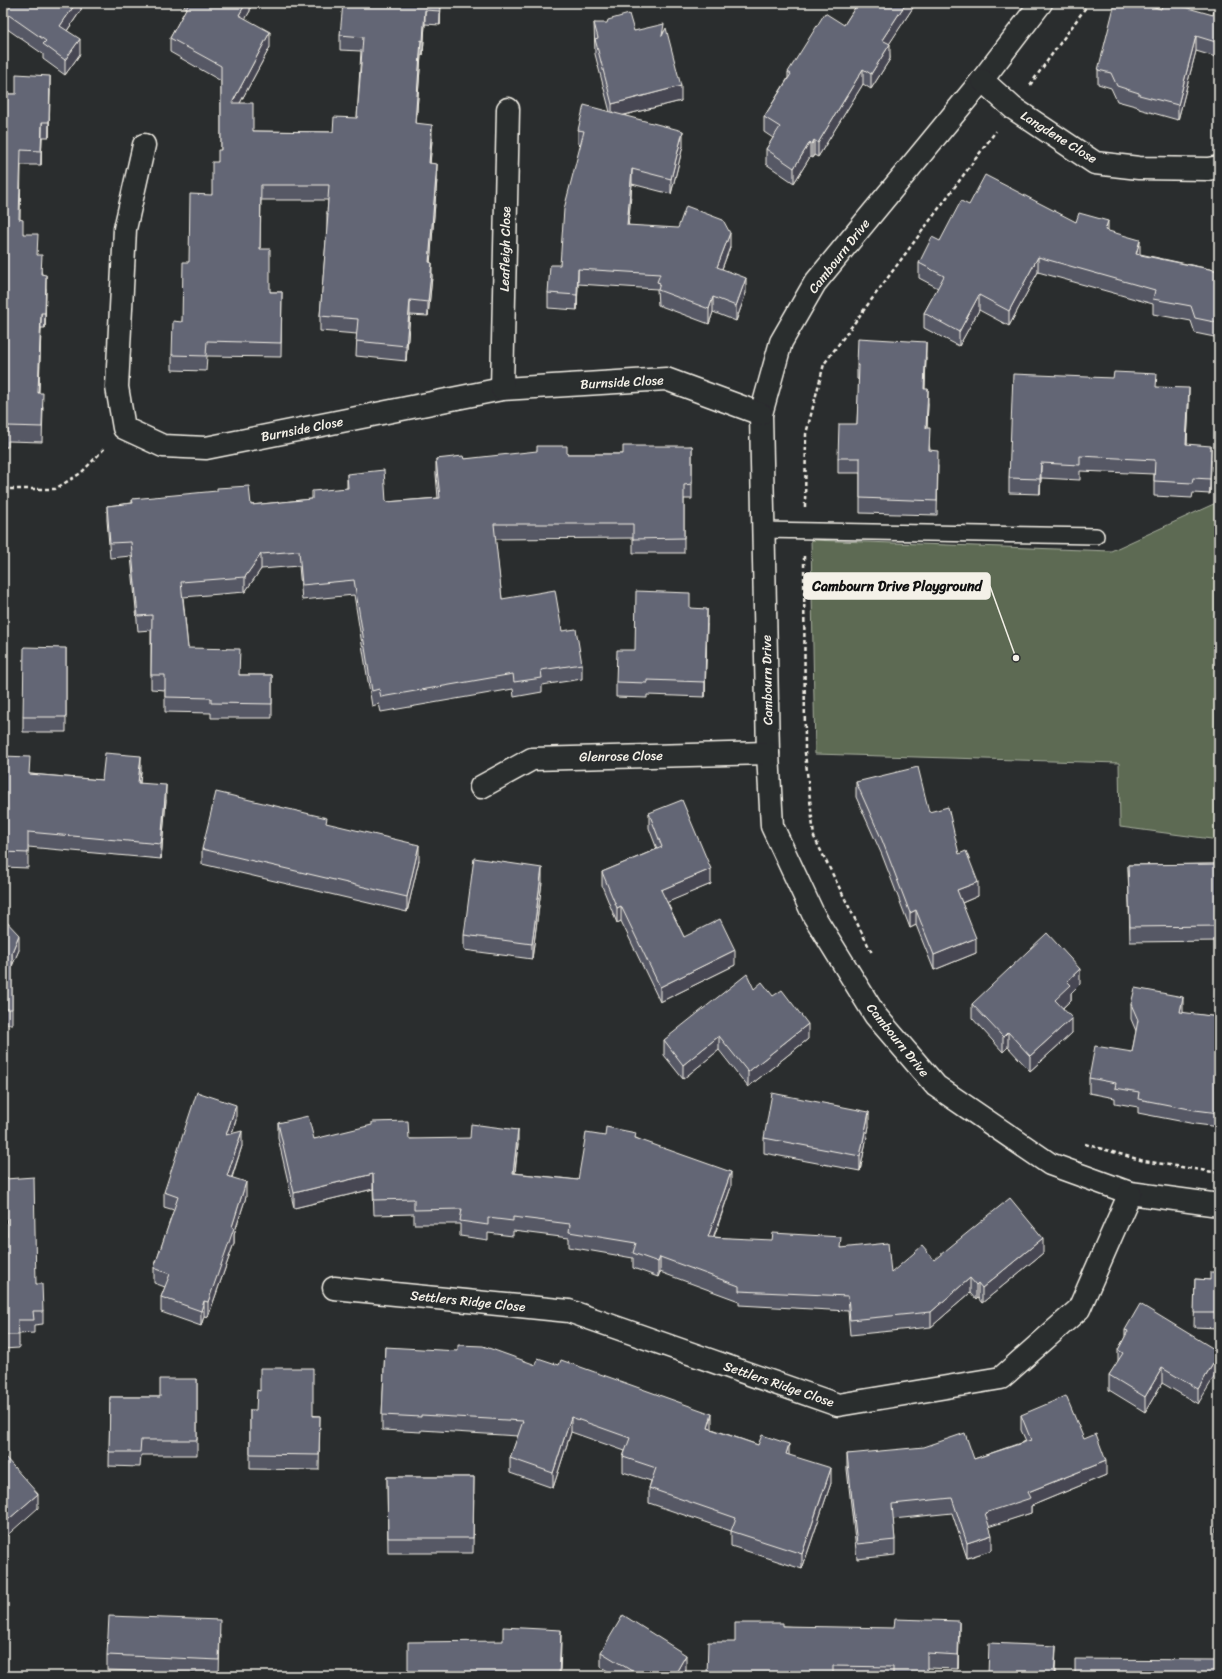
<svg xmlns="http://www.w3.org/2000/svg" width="1222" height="1679" font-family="Sriracha,sans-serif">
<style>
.green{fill:#5d6b53;stroke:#a8ae9e}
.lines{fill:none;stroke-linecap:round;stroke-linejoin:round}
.lane-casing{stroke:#f4f1e8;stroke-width:18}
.street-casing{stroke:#f4f1e8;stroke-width:25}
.path{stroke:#f4f1e8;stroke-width:2.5;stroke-dasharray:4 3;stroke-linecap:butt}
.lane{stroke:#2a2d2e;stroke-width:15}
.street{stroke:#2a2d2e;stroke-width:22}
.wall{fill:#565865;stroke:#f4f1e8}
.shaded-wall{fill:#464752;stroke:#f4f1e8}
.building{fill:#646675;stroke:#f4f1e8}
.labels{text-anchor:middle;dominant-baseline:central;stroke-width:3.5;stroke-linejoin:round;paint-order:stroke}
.street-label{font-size:13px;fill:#f4f1e8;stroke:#2a2d2e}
.leader{fill:none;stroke:#f4f1e8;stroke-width:1.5}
.callout-dot{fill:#f4f1e8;stroke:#2a2d2e;stroke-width:1.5}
.callout{fill:#f4f1e8;stroke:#f4f1e8;stroke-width:1.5}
.callout-label{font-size:14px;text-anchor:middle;font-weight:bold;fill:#111}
</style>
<rect width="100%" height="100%" fill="#2a2d2e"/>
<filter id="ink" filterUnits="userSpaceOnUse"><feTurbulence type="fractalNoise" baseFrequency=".025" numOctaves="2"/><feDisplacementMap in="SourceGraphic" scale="8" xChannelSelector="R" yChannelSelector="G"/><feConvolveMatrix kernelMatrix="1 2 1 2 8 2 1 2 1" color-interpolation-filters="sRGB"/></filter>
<g filter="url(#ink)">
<path class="green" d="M1218,423H1219V840L1120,827L1119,763L815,754L811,540L1111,551L1218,502Z"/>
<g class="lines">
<g class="lane-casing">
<path id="lane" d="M763,530L1096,536"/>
</g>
<g class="street-casing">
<g id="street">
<path d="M1041,3L982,80L815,283L781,342L761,414L768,753L772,826L814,916L875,1015L936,1086L1050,1164L1130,1193L1219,1205"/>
<path d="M982,80L1013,108L1095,163L1139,168L1208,169L1219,167"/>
<path d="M144,145L125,229L117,387L124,428L163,446L206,448L502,389L666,379L761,414"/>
<path d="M502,389L508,109"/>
<path d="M481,787L532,759L768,753"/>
<path d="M334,1288L569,1311L838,1405L1001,1378L1079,1309L1130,1193"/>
</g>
</g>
<g class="path">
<path d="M1030,85L1089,3"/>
<path d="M3,489H55L81,473L104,449"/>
<path d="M805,507L806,434L824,364L996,131"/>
<path d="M804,556L805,753L814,837L872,953"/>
<path d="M1085,1144L1144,1161L1219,1173"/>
</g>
<use href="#lane" class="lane"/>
<use href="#street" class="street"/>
</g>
<g class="wall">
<path d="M3,3H81V10L67,31L80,54L65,75L43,59V54L3,26Z"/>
<path d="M183,3H250V11L245,19L270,47L240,103L253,131L333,132L357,118L361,51L340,50V35L441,3L440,25L425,24L423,55H421L416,124L432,140L430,163L437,179L430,263L432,277L428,316L410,315L406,361L356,356L357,334L320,331V316L327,229V214L328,200H261L260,249L270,292H282L281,357L207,356L206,371L172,370V355L182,322L189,262L212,195L218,162L221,150V81L170,52V38L186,9Z"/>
<path d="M858,3H916L889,44L890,59L871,89L863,84L818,157L814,155L812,158L810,157L794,183L766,164V149L773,138L764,132V117L788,78V72L844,25Z"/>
<path d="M1219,4V58L1196,51L1178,120L1139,109V107L1117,101L1111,88L1098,84V70L1161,9L1213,15Z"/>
<path d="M594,23L634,31L664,32L681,101L624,115L683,146L671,194L632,184L628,225L730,247L722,269L746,293L736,321L713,312L709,324L658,305L657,289L578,284L577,310L548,308V293L560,265L581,145L578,144V130L610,112L595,54Z"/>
<path d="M50,90L49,137H42L41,165H21L20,220L23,234L37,255L42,274L46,289L45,328H41L39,393L43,408L42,442L8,441V447H3V94H16Z"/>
<path d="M969,205L1076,222L1108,231L1140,254L1219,271V338L1195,333L1191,321L1153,314V304L1038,272L1009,326L979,310L959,346L924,328V313L938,288L919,278V263L940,241Z"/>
<path d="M926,357L925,389L928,404L927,428L930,450L938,466L937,515L860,513V473H838V458L857,424L859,380L857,379V365Z"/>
<path d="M1157,387L1189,403L1187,444L1211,460L1210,494L1193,493L1192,498L1154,496V474L1080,471V480L1041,478L1040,494L1009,493V478Z"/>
<path d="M692,446V499H684V553H633V538L495,539L502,599L562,631L582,664V679L542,685V692L514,697L513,689L381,712L379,704L372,706L354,595L302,600L299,566L261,569L245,592L183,597L188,648L240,675H272V718H211V713L165,712V690L151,689V630L138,631L131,556L110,558L107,520V506L132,503V499L251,505L312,499L347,488V474L386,502L438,498L436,474V459H464L567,454H623Z"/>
<path d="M690,608L707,624L705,697L647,695V698L616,697V682L635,650Z"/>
<path d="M66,648V732H23V717Z"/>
<path d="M3,756L30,774L102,780L141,771L140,783L166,800L161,859L28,847V868L3,867Z"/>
<path d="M856,782L929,812L959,854L978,896L962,903L976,953L934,970L916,925L910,928L882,855L856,797Z"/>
<path d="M649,813L711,884L667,902L684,937L735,965L660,1002L621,921L617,923L602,886V872L657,849L649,828Z"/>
<path d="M327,824L419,860L407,912L202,864V849Z"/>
<path d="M1219,864V941L1130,942L1128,865Z"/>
<path d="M542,882L532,959L464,950V935Z"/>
<path d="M3,918L19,950L12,966V1024H3Z"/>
<path d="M1080,984L1071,993V1000L1063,1008L1072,1033L1030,1071L1008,1047L1003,1052L972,1018V1004Z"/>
<path d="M754,989L773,996L808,1039L748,1087L719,1050L683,1079L664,1055V1040Z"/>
<path d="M1131,1004L1183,1011L1182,1013L1219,1017V1127L1195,1124L1138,1113V1107L1115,1103V1098L1089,1093V1078L1132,1052L1136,1031L1131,1019Z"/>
<path d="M236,1120L232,1134L242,1146L232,1178L246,1197L234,1234V1243L208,1317L204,1316L201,1326L161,1312V1297L165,1287L154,1283V1268L174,1210L164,1207V1192Z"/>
<path d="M278,1123L314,1139H409L518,1144L515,1173L578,1180L605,1136L636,1138L731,1187L714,1237L841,1248L891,1273L934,1260L1043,1253L982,1303L978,1298L976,1300L970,1293L931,1327L850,1335L848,1311L739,1305V1301L660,1272L658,1277L633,1268V1258L569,1247V1238L513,1231V1236L488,1233V1240L460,1236V1224H414V1214L374,1215L373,1189L294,1208L278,1138Z"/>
<path d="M869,1126L860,1171L764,1153V1138Z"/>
<path d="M5,1179L36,1284L43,1311V1324L34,1325V1333L19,1334V1348L3,1349V1236H6Z"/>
<path d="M1219,1272V1328L1194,1327L1195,1279L1210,1280Z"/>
<path d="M1125,1330L1219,1352L1198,1404L1162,1383L1145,1412L1109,1390V1375L1118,1362V1350L1125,1337Z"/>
<path d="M385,1347L712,1429L758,1445L789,1455L831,1483L802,1569L731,1546V1531L649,1503V1488L651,1481L623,1472V1457L625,1451L571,1432L553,1488L510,1473V1458L518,1436L421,1430V1432L382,1430V1415Z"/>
<path d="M197,1379V1455H141L140,1467L109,1466L110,1397H160Z"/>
<path d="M250,1410L320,1416L319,1470L250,1469Z"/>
<path d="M1021,1415L1084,1439L1106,1475L1031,1506V1513L989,1526L992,1550L967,1558L952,1513L893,1519L895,1540V1555L857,1559L847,1469V1454L974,1459L1026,1441L1021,1430Z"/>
<path d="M1218,1476H1219V1552H1217Z"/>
<path d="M387,1477H474L473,1553H388Z"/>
<path d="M783,1626L959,1636L958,1669L927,1668V1676H707L735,1642Z"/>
<path d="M220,1635L219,1674L107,1670V1655Z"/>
<path d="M601,1652L686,1670L683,1676H616L601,1667Z"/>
</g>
<g class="shaded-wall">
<path d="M76,3H81V10L60,41V26Z"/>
<path d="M246,3H250V11L239,30V15Z"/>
<path d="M440,3H441L440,25Z"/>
<path d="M906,3H916L882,55V40Z"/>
<path d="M425,10V24L423,55V41Z"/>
<path d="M270,32V47L232,118V103Z"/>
<path d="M1196,36V51L1178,120V105Z"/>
<path d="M80,39V54L65,75V60Z"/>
<path d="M421,40V55L415,138V123Z"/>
<path d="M890,44V59L871,89V74Z"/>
<path d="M863,69V84L818,157V143Z"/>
<path d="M50,76V90L49,137V122Z"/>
<path d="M681,86V101L612,118V104Z"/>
<path d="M42,122V137L41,165V151Z"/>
<path d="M432,125V140L429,178V163Z"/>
<path d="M683,131V146L671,194V179Z"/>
<path d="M814,140V155L812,158V144Z"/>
<path d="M810,142V157L794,183V168Z"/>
<path d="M437,164V179L429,277V262Z"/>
<path d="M632,169V184L627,240V225Z"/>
<path d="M1108,221V236L1105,230Z"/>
<path d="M730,233V247L717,282V267Z"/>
<path d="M1140,240V255L1136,254Z"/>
<path d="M1038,257V272L1009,326V311Z"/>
<path d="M432,263V277L428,316V302Z"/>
<path d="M578,269V284L577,310V295Z"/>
<path d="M46,275V289L45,328V313Z"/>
<path d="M746,278V293L736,321V306Z"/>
<path d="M979,295V310L959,346V332Z"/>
<path d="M713,297V312L709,324V309Z"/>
<path d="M410,300V315L406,361V346Z"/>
<path d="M41,313V328L38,408V393Z"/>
<path d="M926,342V357L924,404V389Z"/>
<path d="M1189,388V403L1186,459V444Z"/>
<path d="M928,389V404L926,443V428Z"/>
<path d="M1211,446V460L1210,494V479Z"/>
<path d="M1041,463V478L1040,494V479Z"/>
<path d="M261,554V569L245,592V577Z"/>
<path d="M707,609V624L705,697V682Z"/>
<path d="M141,756V771L138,798V783Z"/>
<path d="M166,785V800L161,859V844Z"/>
<path d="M419,845V860L407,912V897Z"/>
<path d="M542,868V882L532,959V944Z"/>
<path d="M711,869V884L661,905V890Z"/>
<path d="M978,882V896L957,905V890Z"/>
<path d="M621,906V921L617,923V908Z"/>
<path d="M916,910V925L910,928V913Z"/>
<path d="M19,935V950L12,966V952Z"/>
<path d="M976,938V953L934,970V955Z"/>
<path d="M735,950V965L660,1002V987Z"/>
<path d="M1080,969V984L1071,993V1000L1055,1015V1000L1067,981Z"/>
<path d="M1183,997V1011L1180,1027V1012Z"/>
<path d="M1072,1018V1033L1030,1071V1056Z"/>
<path d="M808,1024V1039L748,1087V1072Z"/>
<path d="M1008,1032V1047L1003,1052V1037Z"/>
<path d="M719,1036V1050L683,1079V1065Z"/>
<path d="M236,1105V1120L226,1150V1135Z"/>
<path d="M869,1112V1126L860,1171V1156Z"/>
<path d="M518,1130V1144L513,1187V1173Z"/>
<path d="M242,1131V1146L227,1191V1176Z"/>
<path d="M731,1172V1187L708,1252V1237Z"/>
<path d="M373,1174V1189L294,1208V1193Z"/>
<path d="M246,1182V1197L234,1234V1243L208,1317V1302Z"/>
<path d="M1043,1238V1253L982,1303V1288Z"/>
<path d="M660,1257V1272L658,1277V1262Z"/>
<path d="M970,1278V1293L931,1327V1312Z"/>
<path d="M978,1283V1298L976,1300V1285Z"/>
<path d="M204,1301V1316L201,1326V1311Z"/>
<path d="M1219,1354V1369L1198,1404V1389Z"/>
<path d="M1162,1368V1383L1145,1412V1397Z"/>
<path d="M712,1414V1429L708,1428Z"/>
<path d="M571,1417V1432L553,1488V1473Z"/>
<path d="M789,1444V1459L786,1454Z"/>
<path d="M1106,1461V1475L1031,1506V1513L985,1528V1513L1028,1492Z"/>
<path d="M831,1468V1483L802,1569V1554Z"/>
<path d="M38,1494V1508L3,1539V1524Z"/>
<path d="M992,1535V1550L967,1558V1543Z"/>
<path d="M959,1621V1636L958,1669V1655Z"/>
<path d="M561,1630V1645L560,1676H559Z"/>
<path d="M1056,1646L1055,1676H1054Z"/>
<path d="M686,1655V1670L683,1676H674Z"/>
</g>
<g class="building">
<path d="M3,3H76L60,26L80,39L65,60L43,44L46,41L3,11Z"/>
<path d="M189,3H246L239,15L270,32L232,103H253V131L333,132L334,117L357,118L363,37L340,35L343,3H440V11L425,10L423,41L421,40L415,123L432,125L429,163L437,164L429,262L432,263L428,302L410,300L406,346L356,341L358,319L320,316L328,214H327L329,185H261L260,249H270V292H282L281,343L207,341L206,356L172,355L173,321L182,322L183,262H189L190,194L212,195V162H218V150H221V66L170,38Z"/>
<path d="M858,3H906L882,40L890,44L871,74L863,69L818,143L814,140L812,144L810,142L794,168L766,149L780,127L764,117L791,74L788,72L825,13L844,25Z"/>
<path d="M1115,3H1141L1161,9L1163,3H1170L1213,15L1216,3L1219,4V43L1196,36L1178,105L1139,95V93L1117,86L1111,73L1098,70Z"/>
<path d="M629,14L634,31L664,24L662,36L666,28L681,86L612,104L595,39L598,38L594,23H607L608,20Z"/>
<path d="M16,74L50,76L49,122H42L41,151L21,150L19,219L23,220V234H38L37,255H42L41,274L46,275L45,313H41L38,393H43L42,427L8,426V432H3V94H16Z"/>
<path d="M584,105L683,131L671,179L632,169L627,225L678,228L686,206L723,220L730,233L717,267L746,278L736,306L713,297L709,309L658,290L660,283L657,282L660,274L578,269L577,295L548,293L550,265H560L564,209L584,131L578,130Z"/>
<path d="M985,175L1076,222L1079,213L1108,221L1105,230L1140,240L1136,254L1219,271V323L1195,318L1191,306L1153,299L1155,290L1038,257L1009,311L979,295L959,332L924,313L944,276L919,263L932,237L940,241L961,201L969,205Z"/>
<path d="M858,338L926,342L924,389H928L926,428H930L929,450L938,451L937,501L860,498V458H838L839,424H857L859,365H857Z"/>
<path d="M1114,372L1157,374L1156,387L1189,388L1186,444L1211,446L1210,479L1193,478L1192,483L1154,481L1155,460L1080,456V465L1041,463L1040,479L1009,478L1013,374L1113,378Z"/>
<path d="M537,446H567V454H623V446H692V484L684,485V538L633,539V524H494L502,599L555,590L562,631L576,629L582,664L541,670L542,678L514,682L513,674L381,697L379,689L372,691L354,580L302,585L299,551L261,554L245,577L181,582L188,648L240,649L239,675H272V704L211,703V698L165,697V675H151L152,615L138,616L131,542L110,543L107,506L133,503L132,499L217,491V488L249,486L251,505L312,499V491L348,488L347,474L384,470L386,502L440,498L436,459L463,456L464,459L537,451Z"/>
<path d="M636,591L690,593V608L707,609L705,682L647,680V683L616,682L617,650H635Z"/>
<path d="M24,647L66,648V717H23Z"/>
<path d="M105,753L141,756L138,783L166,785L161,844L28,832V853L3,852V756L30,757L29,774L102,780Z"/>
<path d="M918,767L929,812L948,807L959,854L966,851L978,882L957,890L976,938L934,955L916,910L910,913L882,840L856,782Z"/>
<path d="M216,792L327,818L326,823L419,845L407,897L202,849Z"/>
<path d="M682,800L711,869L661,890L684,937L720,919L735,950L660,987L621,906L617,908L602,872L662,847L649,813Z"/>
<path d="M474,858L542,868L532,944L464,935Z"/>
<path d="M1219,864V926L1130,927L1128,865Z"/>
<path d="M3,918L19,935L12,952V1009H3Z"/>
<path d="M1047,933L1080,969L1067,981L1071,985L1055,1000L1072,1018L1030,1056L1008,1032L1003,1037L972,1004Z"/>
<path d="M747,974L754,989L762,982L773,996L782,990L808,1024L748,1072L719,1036L683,1065L664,1040Z"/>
<path d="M1135,988L1183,997L1180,1012L1219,1017V1113L1195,1110L1138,1099L1139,1092L1115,1088L1116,1083L1089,1078L1095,1046L1132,1052L1138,1020L1131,1004Z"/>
<path d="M197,1092L236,1105L226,1135L242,1131L227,1176L246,1182L232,1227L234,1228L208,1302L204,1301L201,1311L161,1297L170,1274L154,1268L178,1197L164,1192Z"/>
<path d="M772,1093L869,1112L860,1156L764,1138Z"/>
<path d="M308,1116L314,1139L372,1125V1122L408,1121L409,1139L470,1138L471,1124L518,1130L513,1173L578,1180L586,1133L605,1136L606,1127L636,1133L635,1138L731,1172L708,1237L772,1240L773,1233L841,1237L840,1248L888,1243L891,1273L922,1246L934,1260L1010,1198L1043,1238L982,1288L978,1283L976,1285L970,1278L931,1312L850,1320L848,1296L739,1291V1286L660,1257L658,1262L633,1253L636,1243L569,1232L570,1224L513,1217V1221L488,1218V1225L460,1221L462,1209L414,1210V1199L374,1200L373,1174L294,1193L278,1123Z"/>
<path d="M34,1177L36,1284H42L43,1311H33L34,1320H18L19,1335H3V1236H7L5,1179Z"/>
<path d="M1210,1272H1219V1313H1194L1195,1279L1210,1280Z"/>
<path d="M1140,1304L1219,1352V1354L1198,1389L1162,1368L1145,1397L1109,1375L1123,1353L1118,1350L1128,1331L1125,1330Z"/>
<path d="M458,1345L483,1346L536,1365L538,1358L559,1365L561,1360L712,1414L708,1428L758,1445L762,1435L789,1444L786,1454L831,1468L802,1554L731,1531L736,1518L649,1488L656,1468L623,1457L630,1438L571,1417L553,1473L510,1458L523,1421L421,1415V1417L382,1415L385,1347L458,1351Z"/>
<path d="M260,1368H313V1416H320L319,1455L250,1454V1410H256L257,1390L260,1391Z"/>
<path d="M160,1379H197V1440H141L140,1452H109L110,1397H160Z"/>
<path d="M1066,1396L1084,1439L1096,1434L1106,1461L1028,1492L1031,1498L985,1513L992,1535L967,1543L952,1498L892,1504L895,1540L857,1544L847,1454L924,1447L965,1433L974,1459L1031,1440L1021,1415Z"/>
<path d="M3,1447L5,1457L38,1494L3,1524Z"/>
<path d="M1218,1476H1219V1537H1217Z"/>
<path d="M387,1477H474L473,1538H388Z"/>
<path d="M623,1615L686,1655L674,1676H640L601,1652Z"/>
<path d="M109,1616L220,1620L219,1660L107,1655Z"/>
<path d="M895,1619L959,1621L958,1655L927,1653V1676H893V1667L833,1666V1676H707L708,1642H735V1623H783V1626L894,1628Z"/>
<path d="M503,1627L561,1630L559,1676H408V1642L503,1641Z"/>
<path d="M989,1643L1056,1646L1054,1676H988Z"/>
<path d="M1075,1659L1219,1660V1676H1075Z"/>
</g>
</g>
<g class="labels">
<g class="street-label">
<text transform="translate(1059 137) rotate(32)">Langdene Close</text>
<text transform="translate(505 249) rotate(-89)">Leafleigh Close</text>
<text transform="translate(839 256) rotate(-52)">Cambourn Drive</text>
<text transform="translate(622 382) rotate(-3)">Burnside Close</text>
<text transform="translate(302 429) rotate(-11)">Burnside Close</text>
<text transform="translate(767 680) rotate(-91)">Cambourn Drive</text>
<text transform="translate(621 756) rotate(-1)">Glenrose Close</text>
<text transform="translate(898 1040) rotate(51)">Cambourn Drive</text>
<text transform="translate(468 1301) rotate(6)">Settlers Ridge Close</text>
<text transform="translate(779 1384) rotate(19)">Settlers Ridge Close</text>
</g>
</g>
<path class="leader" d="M1016 658L990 586"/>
<circle class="callout-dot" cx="1016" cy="658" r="4"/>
<rect class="callout" x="804" y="573" width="186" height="26" rx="4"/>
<g class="callout-label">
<text x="897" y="591">Cambourn Drive Playground</text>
</g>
<rect width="1222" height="1679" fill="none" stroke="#2a2d2e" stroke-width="16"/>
<rect x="8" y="8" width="1206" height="1663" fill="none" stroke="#f4f1e8" stroke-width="1.5" filter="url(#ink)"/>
</svg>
